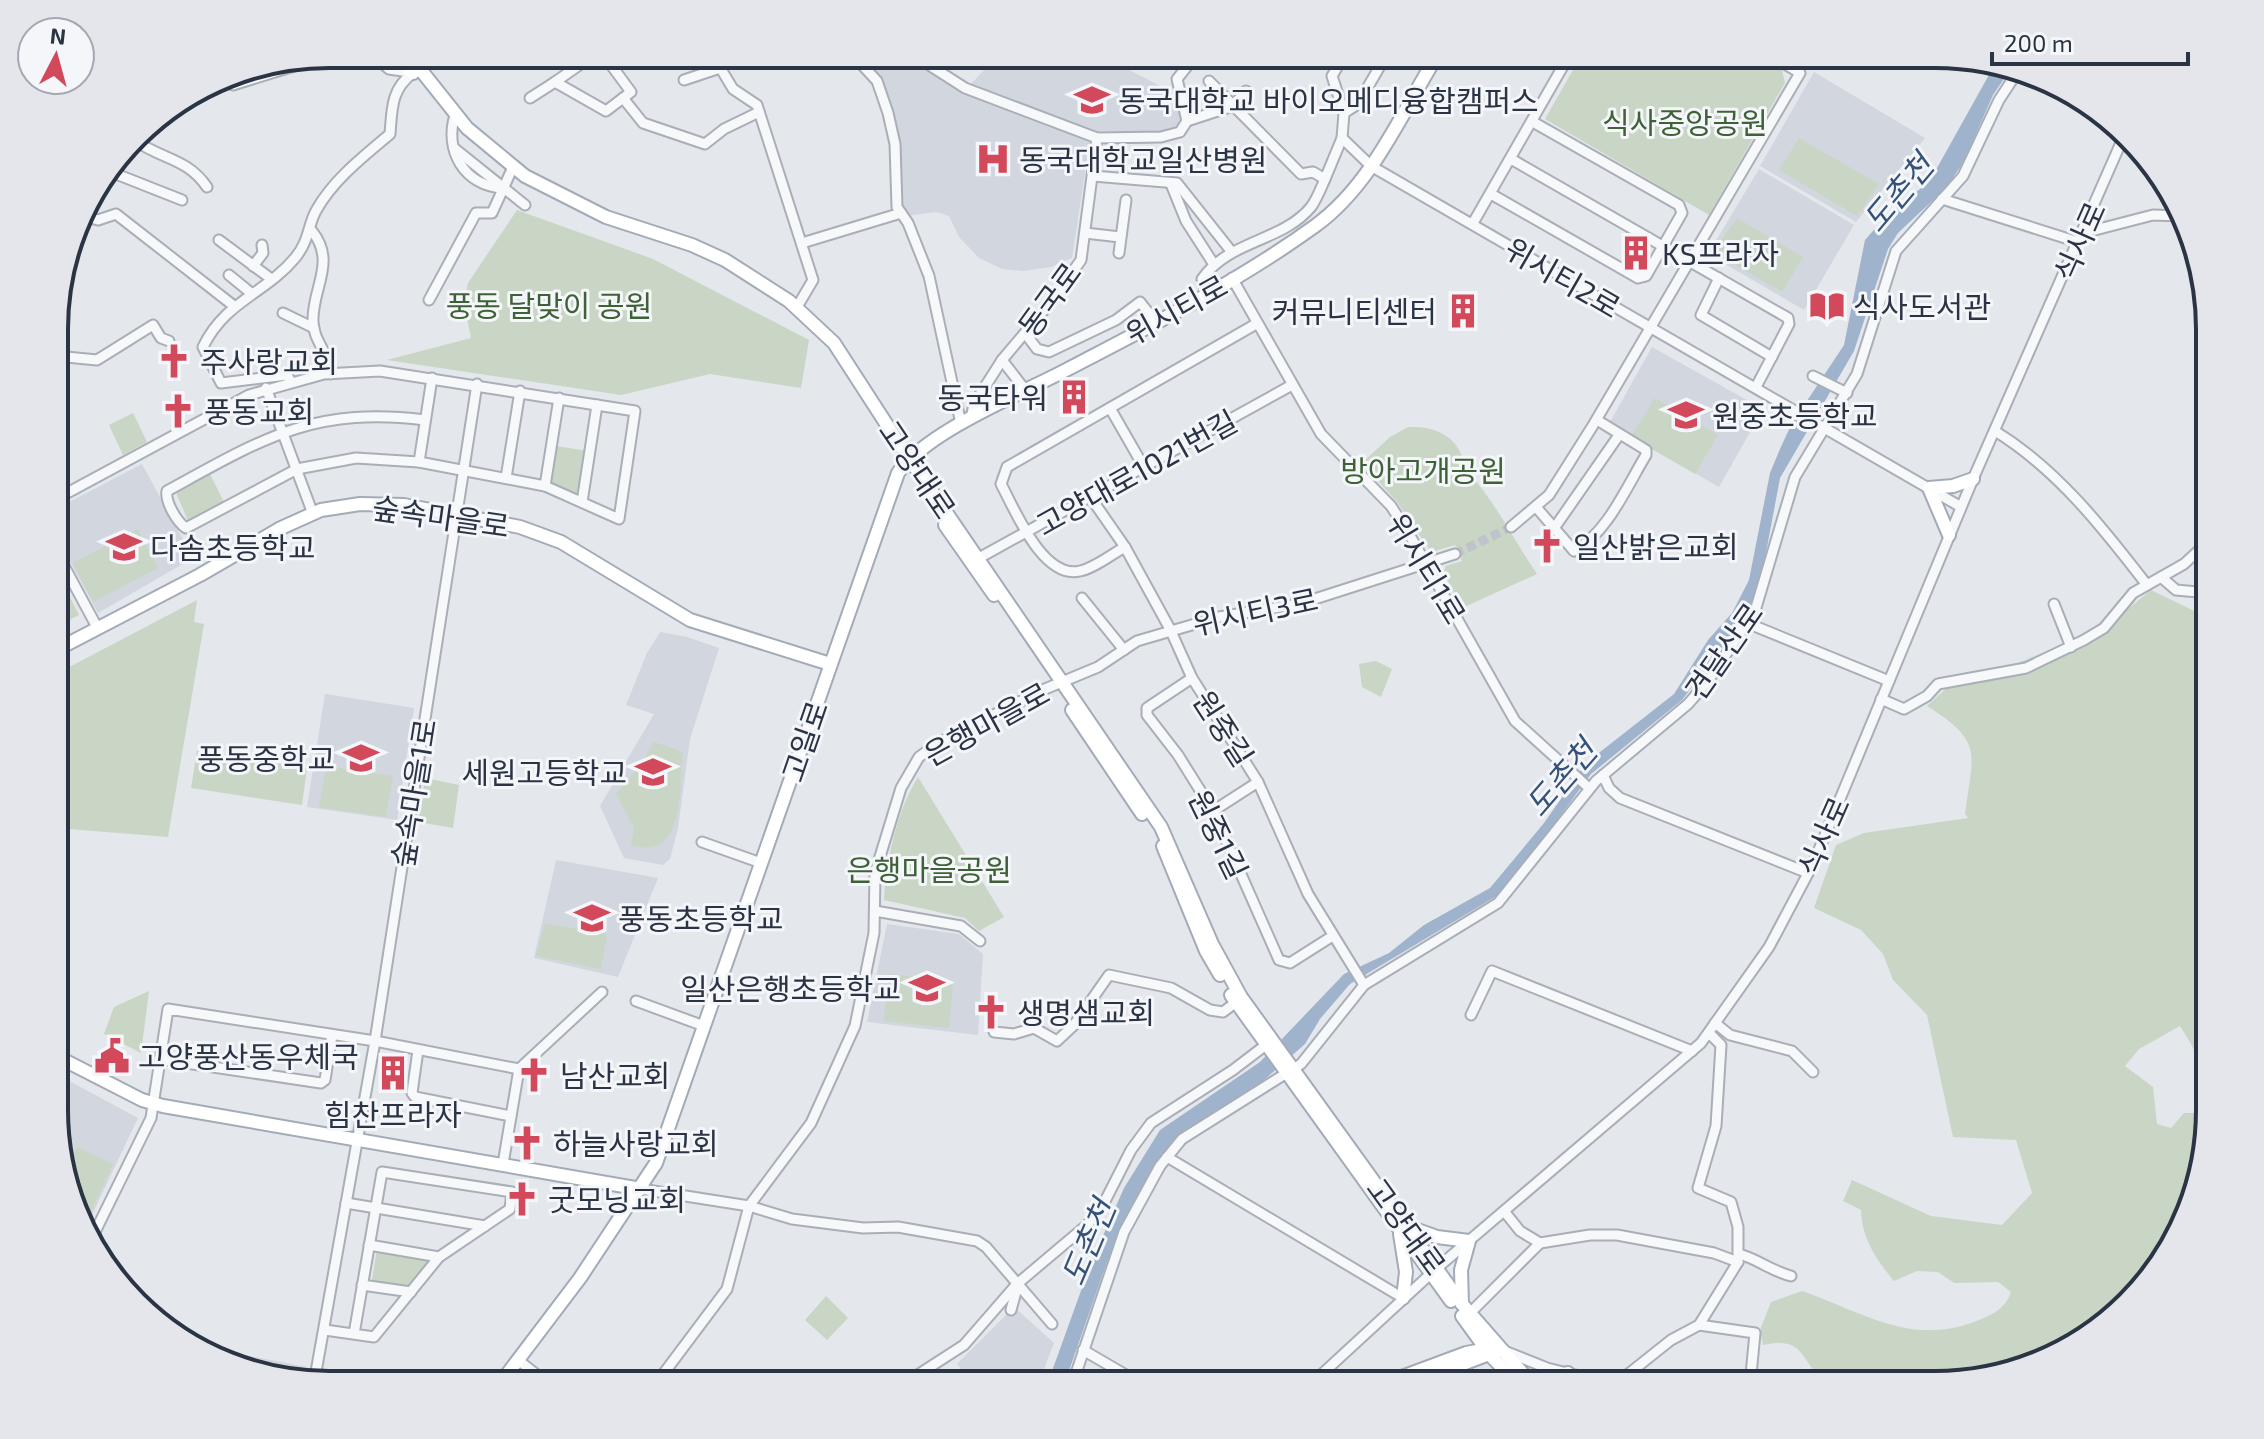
<svg xmlns="http://www.w3.org/2000/svg" width="2264" height="1439" font-family="'Exo 2','Noto Sans KR',sans-serif">
<style>
.built{fill:#d2d6de}
.green{fill:#c9d6c5;fill-rule:evenodd}
.water{fill:#9fb4cc}
.lines{fill:none;stroke-linecap:round;stroke-linejoin:round}
.minor-tunnel{stroke:#bfc3cb;stroke-width:9;stroke-dasharray:9 4.5;stroke-linecap:butt}
.minor-casing{stroke:#a9aeb7;stroke-width:13}
.major-casing{stroke:#a3abb8;stroke-width:16}
.minor{stroke:#f7f8fa;stroke-width:9}
.major{stroke:#fff;stroke-width:12}
.labels{text-anchor:middle;dominant-baseline:central;stroke-width:6;stroke-linejoin:round;paint-order:stroke}
.poi-label{font-size:30px;fill:#2b3445;stroke:#f4f6f9;text-anchor:start}
.park-label{font-size:30px;fill:#3f6138;stroke:#f4f6f9}
.street-label{font-size:30px;fill:#2b3445;stroke:#f4f6f9}
.water-label{font-size:32px;font-style:italic;fill:#34527a;stroke:#f4f6f9}
.rim{fill:none;stroke:#2b3445;stroke-width:4}
</style>
<rect width="100%" height="100%" fill="#e4e7ec"/>
<g class="built">
<path d="M856,54H902L950,86L1090,141L1072,258L1051,267L1023,271L1002,269L979,258L959,237L949,216L937,212L906,216L899,206L896,126L881,79Z"/>
<path d="M999,54H1113L1110,60L1168,90L1183,119L1178,128L1160,132L1095,131L971,84Z"/>
<path d="M1814,72L1925,138L1856,222L1760,166Z"/>
<path d="M1759,169L1854,225L1804,310L1708,254Z"/>
<path d="M1652,347L1763,409L1719,487L1609,424Z"/>
<path d="M142,464L193,558L98,613L56,536V509Z"/>
<path d="M660,632L687,637L719,648L690,739L678,828L670,859L663,865L624,858L600,806L654,714L626,705L647,653Z"/>
<path d="M325,694L414,708L397,820L307,807Z"/>
<path d="M556,860L658,878L618,977L534,958Z"/>
<path d="M887,924L959,934L983,954L978,1035L867,1022Z"/>
<path d="M56,1074L138,1118L88,1223L81,1220L56,1146Z"/>
<path d="M1014,1307L1054,1343L1038,1385H973L957,1364Z"/>
<path d="M188,1344L307,1367L303,1382L257,1376Z"/>
</g>
<g class="green">
<path d="M1582,54H1754L1782,70L1785,83L1709,215L1545,119Z"/>
<path d="M1799,138L1879,184L1857,216L1779,170Z"/>
<path d="M517,210L653,259L809,340L801,388L710,374L621,395L387,360L471,338L464,304L468,283Z"/>
<path d="M1737,218L1803,257L1782,292L1713,252Z"/>
<path d="M1655,398L1718,435L1695,474L1631,437Z"/>
<path d="M133,413L147,442L123,455L109,425Z"/>
<path d="M1408,427C1423,427 1436,428 1449,438C1463,449 1464,467 1475,480C1499,509 1515,542 1537,574L1462,608L1443,572L1446,566L1462,561L1455,545L1435,551L1429,549L1397,502L1362,463L1390,437Z"/>
<path d="M557,446L587,451L580,496L550,483Z"/>
<path d="M209,472L224,502L188,521L175,490Z"/>
<path d="M138,529L158,568L93,602L73,563Z"/>
<path d="M58,574L79,615L56,627V575Z"/>
<path d="M2151,590L2209,618V1128L2164,1263L2073,1348L1953,1384H1828C1799,1364 1808,1335 1763,1345L1760,1330L1771,1302L1802,1291C1863,1312 1909,1346 1974,1322C1991,1315 2005,1310 2011,1292L1998,1282L1954,1283L1938,1272L1917,1271L1894,1281C1876,1259 1862,1239 1861,1210L1843,1201L1852,1180L1931,1216L2002,1225L2032,1193L2016,1140L1953,1137L1927,1015L1893,980L1883,954L1861,930L1814,908L1836,845L1864,833L1968,818L1965,814C1973,752 1984,742 1927,706L1962,674L2018,663L2071,641L2118,617ZM2180,1026C2199,1055 2209,1078 2208,1113H2184L2171,1128L2157,1124L2153,1087L2125,1066L2139,1049Z"/>
<path d="M197,600L194,622L204,624L168,837L56,828V674Z"/>
<path d="M1376,661L1392,669L1381,697L1362,687L1359,664Z"/>
<path d="M654,742L683,752C679,787 686,862 631,845L634,828L616,794L639,767Z"/>
<path d="M197,751L307,768L302,805L191,788Z"/>
<path d="M326,766L393,776L386,817L319,807Z"/>
<path d="M918,777L1004,917L979,931L965,918L884,900C886,861 897,810 918,777Z"/>
<path d="M425,778L459,785L453,828L418,822Z"/>
<path d="M545,923L607,934L601,969L536,956Z"/>
<path d="M888,974L953,981L949,1028L884,1021Z"/>
<path d="M149,991L141,1053L104,1034L114,1007Z"/>
<path d="M77,1147L113,1164L89,1216L78,1211L65,1172Z"/>
<path d="M377,1249L430,1258L432,1262L409,1287L372,1280Z"/>
<path d="M826,1296L848,1318L827,1340L805,1320Z"/>
</g>
<path class="water" d="M1995,64L2012,67L1993,95L1964,161L1947,187L1898,233L1888,249L1854,351L1780,478L1759,590L1751,609L1682,700L1591,774L1510,884L1495,897L1350,984L1320,1019L1305,1044L1255,1088L1184,1134L1160,1158L1107,1262L1064,1385H1047L1091,1263L1124,1188L1160,1130L1260,1062L1344,974L1389,953L1424,925L1490,888L1544,823L1586,763L1674,694L1708,640L1732,613L1749,580L1770,473L1780,449L1791,425L1844,345L1865,240L1887,215L1920,189L1937,168Z"/>
<g class="lines">
<path class="minor-tunnel" d="M1455,554L1511,527"/>
<g class="minor-casing">
<g id="minor">
<path d="M371,54L389,69L409,72"/>
<path d="M595,54L555,82L606,111L631,92L603,54"/>
<path d="M712,54L733,89L757,105L813,280L797,307"/>
<path d="M852,54L877,81L888,113L895,144L897,207L908,223L929,276L961,424"/>
<path d="M912,54L965,88L1097,138L1081,260L1050,303L1002,360L1026,391"/>
<path d="M1345,54L1332,76L1344,113L1342,138L1371,166L1961,507"/>
<path d="M218,79L233,85L333,54"/>
<path d="M684,80L720,68"/>
<path d="M1209,81L1301,174L1313,172L1325,179L1342,138"/>
<path d="M530,98L555,82"/>
<path d="M623,98L643,123L705,144L724,129L759,112"/>
<path d="M1344,113L1358,104L1387,54"/>
<path d="M455,115C444,150 464,186 503,188"/>
<path d="M1187,121L1233,106L1246,91"/>
<path d="M1097,138L1161,137L1180,132L1187,121L1177,79L1193,59L1190,54"/>
<path d="M134,140C163,160 187,158 207,187"/>
<path d="M454,148L525,205"/>
<path d="M1511,159L1788,318L1789,324L1756,387"/>
<path d="M111,172L182,200"/>
<path d="M1093,176L1177,183L1231,251"/>
<path d="M1171,184L1186,221L1213,263"/>
<path d="M1491,194L1638,278L1646,276L1682,213L1679,205L1533,122"/>
<path d="M1942,199L2078,242"/>
<path d="M80,215L98,220L116,214L234,306"/>
<path d="M1473,223L1570,54"/>
<path d="M2085,228L2095,230L2153,215L2181,216"/>
<path d="M75,231L114,166"/>
<path d="M312,231C337,262 312,288 313,321C313,341 330,354 331,374"/>
<path d="M1085,233L1120,237"/>
<path d="M219,240L270,278"/>
<path d="M802,243L901,213"/>
<path d="M1119,253L1126,200"/>
<path d="M253,266L263,253L262,245"/>
<path d="M229,275L251,293"/>
<path d="M1232,278L1321,434L1391,506L1409,534L1515,721L1589,788"/>
<path d="M1719,278L1701,315L1772,357"/>
<path d="M1206,292L1202,279C1229,240 1282,242 1311,207C1317,199 1321,188 1325,179"/>
<path d="M429,300L476,213H492L513,167"/>
<path d="M283,313L314,328"/>
<path d="M1025,333L1037,349L1049,352L1116,320L1140,302L1155,321"/>
<path d="M56,356L97,360L153,325L161,338L169,341"/>
<path d="M1813,376L1847,393"/>
<path d="M291,382L287,375L221,383L203,347C225,301 265,294 295,258C310,240 308,223 317,209C334,179 364,156 390,134C392,109 391,89 413,73"/>
<path d="M266,388L313,514"/>
<path d="M1110,408L1145,469"/>
<path d="M971,419L974,404L1002,360"/>
<path d="M1995,431C2057,469 2103,528 2147,585"/>
<path d="M419,462L432,378"/>
<path d="M506,478L520,391"/>
<path d="M545,486L559,398"/>
<path d="M1091,498L1125,547L1170,629L1192,678L1258,782L1308,894L1364,985"/>
<path d="M56,499L249,395L324,374L380,371L635,411L619,519L545,486L419,462L356,458L297,469L186,528C177,522 165,502 167,491C262,439 313,406 425,420"/>
<path d="M582,502L597,405"/>
<path d="M1536,507L1574,551C1607,534 1627,486 1646,455V450L1597,420"/>
<path d="M1511,527L1549,495L1592,427L1800,73L1768,54"/>
<path d="M1555,527L1619,435"/>
<path d="M1125,547C1112,554 1095,568 1080,571C1043,580 1015,510 1001,484L1007,467L1256,324"/>
<path d="M56,551L98,629"/>
<path d="M979,558L1292,385"/>
<path d="M2161,577L2176,590L2209,593"/>
<path d="M1082,598L1124,650"/>
<path d="M2054,604L2071,647"/>
<path d="M1747,623L1889,681"/>
<path d="M1192,678L1147,708V715L1178,755L1213,811L1279,960L1290,963L1331,937"/>
<path d="M1881,699L1904,709L1927,696L1938,684L2026,668L2084,640L2104,628L2133,593L2184,564L2209,541"/>
<path d="M1603,775L1609,788L1620,798L1808,873"/>
<path d="M1213,811L1258,782"/>
<path d="M702,842L761,863"/>
<path d="M875,911L961,926L980,941"/>
<path d="M636,1001L704,1026"/>
<path d="M1471,1015L1492,971L1692,1051"/>
<path d="M1715,1023L1730,1035L1792,1051L1813,1072"/>
<path d="M994,1032L1014,1034L1034,1028L1057,1041L1074,1025L1109,975L1171,988L1210,1010L1223,1012L1235,1003"/>
<path d="M418,1050L412,1093L415,1097L511,1116"/>
<path d="M159,1059L321,1083L325,1080L332,1035"/>
<path d="M1167,1157L1403,1298"/>
<path d="M503,1164L519,1069L602,992"/>
<path d="M641,1189L749,1206L792,1219L863,1228L898,1227L977,1241L986,1247L1052,1324"/>
<path d="M346,1203L485,1226"/>
<path d="M1504,1211L1520,1231L1540,1243L1590,1235H1617L1714,1253L1738,1262"/>
<path d="M369,1245L439,1257"/>
<path d="M92,1249L94,1234L151,1118L168,1009L375,1041L519,1069"/>
<path d="M1739,1254C1758,1259 1771,1271 1791,1276"/>
<path d="M362,1285L411,1292"/>
<path d="M1011,1310L1017,1288"/>
<path d="M1470,1313L1540,1243"/>
<path d="M1699,1325L1755,1333L1750,1385"/>
<path d="M325,1330L374,1337L439,1257L510,1209L512,1192L382,1172L354,1334"/>
<path d="M1083,1350L1143,1385"/>
<path d="M1507,1352L1547,1368L1616,1385"/>
<path d="M518,1360L550,1385"/>
<path d="M314,1383L375,1041L477,384"/>
<path d="M655,1385L727,1289L749,1206L811,1123L855,1026L874,933L875,873L901,788L919,757L940,742L1045,689L1098,667L1137,641L1219,617L1299,604L1455,554"/>
<path d="M902,1385L964,1345L1017,1284L1087,1225L1103,1205L1131,1150L1151,1123L1233,1070L1271,1041"/>
<path d="M1072,1385L1124,1232L1160,1166L1182,1139L1301,1064L1364,985L1498,903L1596,781L1688,704L1708,681L1755,611L1795,477L1857,374L1896,251L1963,176L1999,100L2020,68"/>
<path d="M1310,1385L1437,1268L1701,1043L1769,947L1813,864L1973,479L2123,138"/>
<path d="M1623,1385L1627,1375L1671,1340L1699,1325L1738,1262V1227L1731,1202L1698,1188L1716,1126L1721,1045L1709,1033"/>
</g>
</g>
<g class="major-casing">
<g id="major">
<path d="M391,54L413,73"/>
<path d="M408,54L467,128L525,176L606,217L692,245L725,260L789,301L834,343L898,442L1161,827L1212,944L1241,997L1462,1304L1533,1385"/>
<path d="M945,525L994,595"/>
<path d="M1949,535L1929,488L1953,486L1973,479"/>
<path d="M56,650L200,575L281,528L321,510L360,504L404,505L520,527L561,542L690,620L830,664"/>
<path d="M1072,710L1142,814"/>
<path d="M1163,846L1206,951L1220,975"/>
<path d="M1231,995L1451,1301"/>
<path d="M56,1056L142,1100L163,1106L641,1189"/>
<path d="M1406,1226L1437,1237L1469,1241L1461,1270L1462,1304"/>
<path d="M1400,1234L1406,1272L1403,1298"/>
<path d="M1462,1316L1491,1356L1519,1385"/>
<path d="M1421,1380L1497,1351"/>
<path d="M499,1385L580,1278L656,1163L898,473C927,431 1021,394 1068,369C1151,326 1239,281 1315,226C1372,185 1402,112 1438,54"/>
<path d="M1380,1385L1466,1353L1493,1348"/>
<path d="M1547,1385L1551,1378L1568,1373"/>
</g>
</g>
<use href="#minor" class="minor"/>
<use href="#major" class="major"/>
</g>
<defs>
<g id="university-bare" transform="scale(2.76)"><path d="M0-5L7-2L0 1L-7-2ZM-4 1L0 2.5L4 1V4Q0 6-4 4Z" fill="#d1495b" stroke="#f4f6f9" stroke-width="2.5" paint-order="stroke"/></g>
<g id="hospital-bare" transform="scale(2.76)"><path d="M-5-5h3v3.5h4V-5h3V5h-3V1.5h-4V5h-3Z" fill="#d1495b" stroke="#f4f6f9" stroke-width="2.5" paint-order="stroke"/></g>
<g id="building-bare" transform="scale(2.76)"><path d="M-4-6H4V6H1V3H-1V6H-4ZM-2.5-4.3h1.7v1.8h-1.7ZM.8-4.3h1.7v1.8H.8ZM-2.5-1h1.7V.8h-1.7ZM.8-1h1.7V.8H.8Z" fill="#d1495b" stroke="#f4f6f9" stroke-width="2.5" paint-order="stroke"/></g>
<g id="library-bare" transform="scale(2.76)"><path d="M-6-4Q-3-5.5-.7-3.5V5Q-3 3-6 4ZM6-4Q3-5.5 .7-3.5V5Q3 3 6 4Z" fill="#d1495b" stroke="#f4f6f9" stroke-width="2.5" paint-order="stroke"/></g>
<g id="church-bare" transform="scale(2.76)"><path d="M-1.2-6h2.4v3.5h3.3v2.4h-3.3V6h-2.4V-.1h-3.3v-2.4h3.3Z" fill="#d1495b" stroke="#f4f6f9" stroke-width="2.5" paint-order="stroke"/></g>
<g id="school-bare" transform="scale(2.76)"><path d="M0-5L7-2L0 1L-7-2ZM-4 1L0 2.5L4 1V4Q0 6-4 4Z" fill="#d1495b" stroke="#f4f6f9" stroke-width="2.5" paint-order="stroke"/></g>
<g id="civic-bare" transform="scale(2.76)"><path d="M-.6-6.5H3V-4.5H.6V-3L4-1V1h2V6H-6V1h2V-1L-.6-3ZM-1.2 2.5V6h2.4V2.5Z" fill="#d1495b" stroke="#f4f6f9" stroke-width="2.5" paint-order="stroke"/></g>
</defs>
<g fill-rule="evenodd">
<use href="#university-bare" x="1092" y="100"/>
<use href="#hospital-bare" x="993" y="159"/>
<use href="#building-bare" x="1636" y="253"/>
<use href="#library-bare" x="1827" y="306"/>
<use href="#building-bare" x="1463" y="311"/>
<use href="#church-bare" x="174" y="361"/>
<use href="#building-bare" x="1074" y="397"/>
<use href="#church-bare" x="178" y="411"/>
<use href="#school-bare" x="1686" y="415"/>
<use href="#church-bare" x="1547" y="546"/>
<use href="#school-bare" x="124" y="547"/>
<use href="#school-bare" x="361" y="758"/>
<use href="#school-bare" x="653" y="772"/>
<use href="#school-bare" x="592" y="918"/>
<use href="#school-bare" x="927" y="988"/>
<use href="#church-bare" x="991" y="1012"/>
<use href="#civic-bare" x="112" y="1056"/>
<use href="#building-bare" x="393" y="1073"/>
<use href="#church-bare" x="534" y="1075"/>
<use href="#church-bare" x="527" y="1143"/>
<use href="#church-bare" x="522" y="1199"/>
</g>
<g class="labels">
<g class="poi-label">
<text x="1118" y="100">동국대학교 바이오메디융합캠퍼스</text>
<text x="1019" y="159">동국대학교일산병원</text>
<text x="1662" y="253">KS프라자</text>
<text x="1853" y="306">식사도서관</text>
<text x="1437" y="311" text-anchor="end">커뮤니티센터</text>
<text x="200" y="361">주사랑교회</text>
<text x="1048" y="397" text-anchor="end">동국타워</text>
<text x="204" y="411">풍동교회</text>
<text x="1712" y="415">원중초등학교</text>
<text x="1573" y="546">일산밝은교회</text>
<text x="150" y="547">다솜초등학교</text>
<text x="335" y="758" text-anchor="end">풍동중학교</text>
<text x="627" y="772" text-anchor="end">세원고등학교</text>
<text x="618" y="918">풍동초등학교</text>
<text x="901" y="988" text-anchor="end">일산은행초등학교</text>
<text x="1017" y="1012">생명샘교회</text>
<text x="138" y="1056">고양풍산동우체국</text>
<text x="560" y="1075">남산교회</text>
<text x="393" y="1114" text-anchor="middle">힘찬프라자</text>
<text x="553" y="1143">하늘사랑교회</text>
<text x="548" y="1199">굿모닝교회</text>
</g>
<g class="park-label">
<text x="1685" y="122">식사중앙공원</text>
<text x="549" y="305">풍동 달맞이 공원</text>
<text x="1423" y="470">방아고개공원</text>
<text x="929" y="869">은행마을공원</text>
</g>
<g class="street-label">
<text transform="translate(2079 241) rotate(-66)">식사로</text>
<text transform="translate(1563 277) rotate(30)">위시티2로</text>
<text transform="translate(1049 299) rotate(-54)">동국로</text>
<text transform="translate(1176 309) rotate(-29)">위시티로</text>
<text transform="translate(918 469) rotate(56)">고양대로</text>
<text transform="translate(1136 472) rotate(-29)">고양대로1021번길</text>
<text transform="translate(441 516) rotate(8)">숲속마을로</text>
<text transform="translate(1427 568) rotate(59)">위시티1로</text>
<text transform="translate(1255 611) rotate(-12)">위시티3로</text>
<text transform="translate(1723 651) rotate(-55)">견달산로</text>
<text transform="translate(986 723) rotate(-29)">은행마을로</text>
<text transform="translate(1224 728) rotate(57)">원중길</text>
<text transform="translate(804 741) rotate(-71)">고일로</text>
<text transform="translate(413 793) rotate(-81)">숲속마을1로</text>
<text transform="translate(1219 834) rotate(64)">원중1길</text>
<text transform="translate(1823 836) rotate(-66)">식사로</text>
<text transform="translate(1407 1226) rotate(54)">고양대로</text>
</g>
<g class="water-label">
<text transform="translate(1897 192) rotate(-50)">도촌천</text>
<text transform="translate(1560 777) rotate(-49)">도촌천</text>
<text transform="translate(1087 1242) rotate(-67)">도촌천</text>
</g>
</g>
<path d="M0 0H2264V1439H0ZM329 68H1935A261 261 0 0 1 2196 329V1110A261 261 0 0 1 1935 1371H329A261 261 0 0 1 68 1110V329A261 261 0 0 1 329 68Z" fill="#e4e6eb" fill-rule="evenodd"/>
<path class="rim" d="M329 68H1935A261 261 0 0 1 2196 329V1110A261 261 0 0 1 1935 1371H329A261 261 0 0 1 68 1110V329A261 261 0 0 1 329 68Z"/>
<g transform="translate(56 56) rotate(6)"><circle r="38" fill="#f4f6f9" stroke="#a4a8b1" stroke-width="2"/>
<path d="M0-6L14 30L0 20L-14 30Z" fill="#d1495b"/>
<text y="-12" font-size="22" font-weight="bold" text-anchor="middle" fill="#2b3445">N</text>
</g>
<path d="M1992 52v12h196v-12" fill="none" stroke="#2b3445" stroke-width="4"/>
<text x="2004" y="52" font-size="24" fill="#2b3445" stroke="#f4f6f9" stroke-width="6" paint-order="stroke">200 m</text>
</svg>
